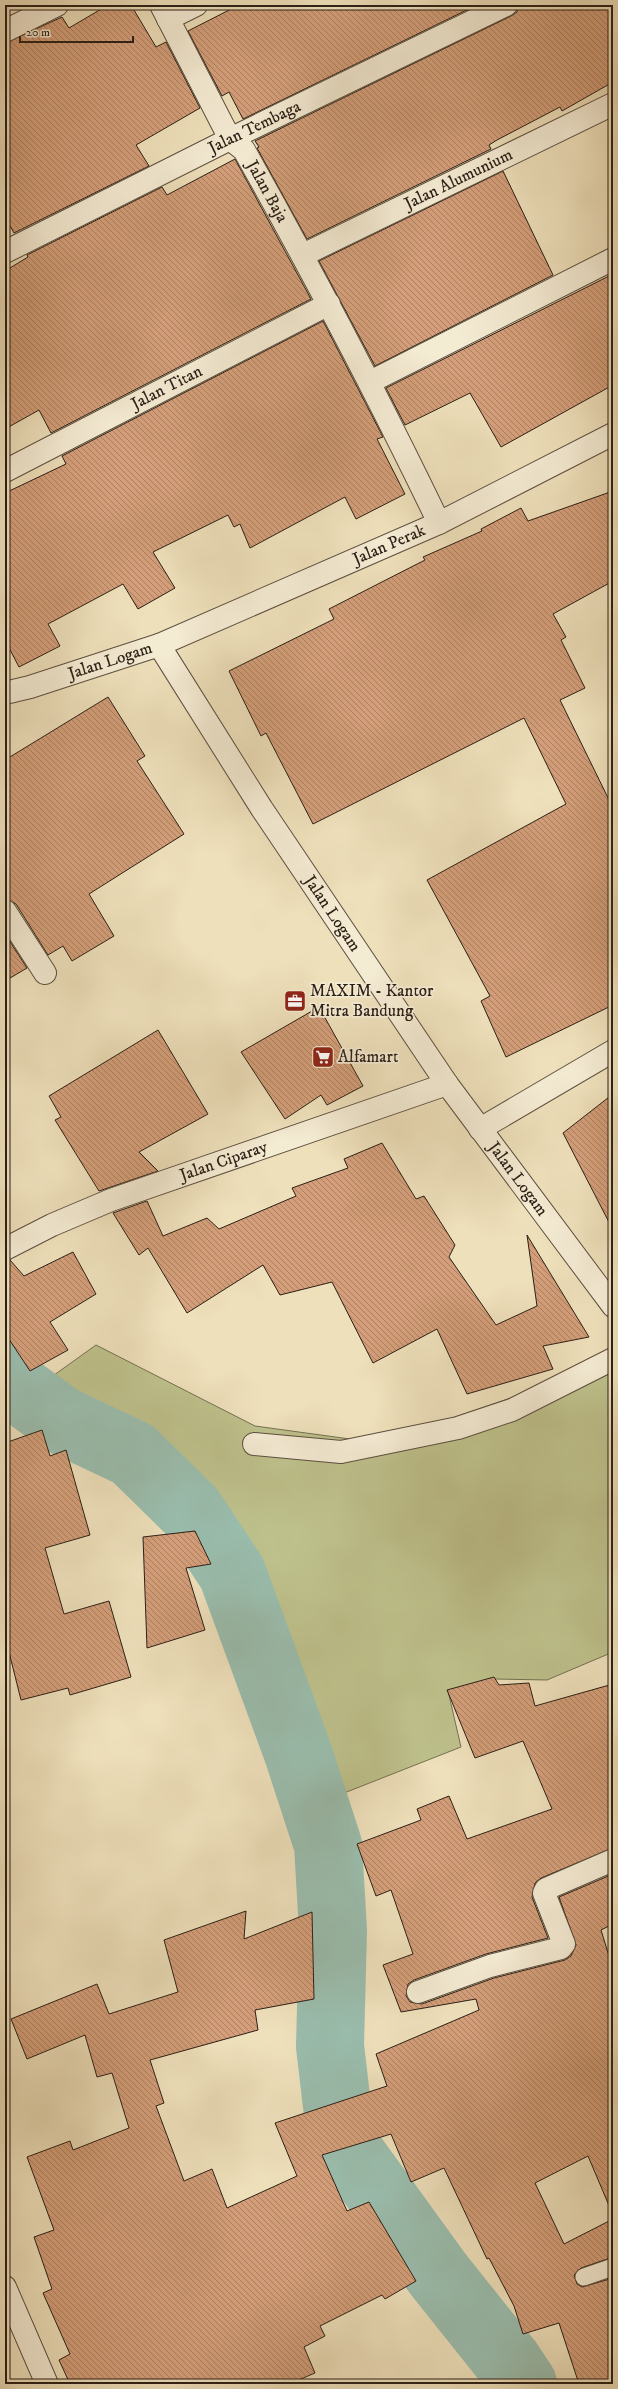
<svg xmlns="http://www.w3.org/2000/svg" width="618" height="2389" font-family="'IM FELL DW Pica',serif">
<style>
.green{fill:#bec18c;stroke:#747051}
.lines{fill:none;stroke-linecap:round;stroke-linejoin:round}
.river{stroke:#9abdad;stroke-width:68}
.building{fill:url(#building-back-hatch);stroke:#2b1f16}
.service-casing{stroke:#5c4f3f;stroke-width:19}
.minor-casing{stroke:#5c4f3f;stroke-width:24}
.tertiary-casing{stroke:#5c4f3f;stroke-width:24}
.service{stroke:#f4ebd3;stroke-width:17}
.minor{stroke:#f4ebd3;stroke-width:22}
.tertiary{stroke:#f4ebd3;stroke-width:22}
.labels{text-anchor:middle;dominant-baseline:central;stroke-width:3.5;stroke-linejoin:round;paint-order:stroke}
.street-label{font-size:17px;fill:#2b1f16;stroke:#f4ebd3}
.poi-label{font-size:17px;fill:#2b1f16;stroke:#f4ebd3;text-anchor:start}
</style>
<defs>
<pattern id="building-back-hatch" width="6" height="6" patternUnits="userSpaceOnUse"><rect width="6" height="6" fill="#d39e79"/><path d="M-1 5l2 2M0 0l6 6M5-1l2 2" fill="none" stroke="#ab8062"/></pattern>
</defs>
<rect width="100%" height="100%" fill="#eee0bb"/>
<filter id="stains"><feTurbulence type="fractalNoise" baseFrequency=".005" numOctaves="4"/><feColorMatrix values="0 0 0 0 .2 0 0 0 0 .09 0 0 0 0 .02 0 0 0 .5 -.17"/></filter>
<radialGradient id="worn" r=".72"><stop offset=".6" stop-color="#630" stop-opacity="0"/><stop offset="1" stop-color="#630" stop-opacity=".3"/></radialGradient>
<path class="green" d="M96,1345L255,1426L379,1443L613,1363V1652L547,1680L495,1679L448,1691L461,1747L339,1795L264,1637L215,1508L120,1434L43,1383Z"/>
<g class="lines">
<path class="river" d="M5,1373L13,1385L61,1420L133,1454L191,1511L232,1573L298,1753L328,1845L333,1930L330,2046L341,2140L438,2274L509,2363L523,2384"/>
</g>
<g class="building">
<path d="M108,5H131L156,47L166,42L200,108L136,145L149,166L14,233L5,217V43L62,17L69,28Z"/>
<path d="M239,5H477L243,119L229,92L222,96L188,31Z"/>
<path d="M518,5H613V82L562,111L560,107L497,140L489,145L491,149L307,239L257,148L259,147L255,141L511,16L517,12Z"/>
<path d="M235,159L311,299L51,433L39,410L5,429V271L28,257L27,255L162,187L167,195Z"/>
<path d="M503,171L553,275L375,366L319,261Z"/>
<path d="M613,274V385L501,447L470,393L405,425L386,388Z"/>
<path d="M323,321L383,437L377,439L405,494L356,519L345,497L250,548L240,524L234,527L228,515L153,552L175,588L138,609L123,584L48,624L60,646L19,667L5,640V493L66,464L62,456Z"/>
<path d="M613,491V581L553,614L566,637L561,640L585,688L560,700L613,808V1005L506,1057L481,1001L490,996L427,880L566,804L524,718L313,824L266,733L261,736L229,671L334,619L329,609L425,560L423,557L482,531L481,529L521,508L528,521Z"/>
<path d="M108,697L145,756L137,761L184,834L89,894L114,936L72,961L63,946L48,955L16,904L5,899V760Z"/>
<path d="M5,934L27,968L5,981Z"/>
<path d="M319,1007L363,1086L327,1105L321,1095L285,1119L241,1052Z"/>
<path d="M158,1030L208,1114L139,1152L158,1171L99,1191L55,1120L61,1117L49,1096Z"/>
<path d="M613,1094V1230L563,1133Z"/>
<path d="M382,1143L416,1199L424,1196L455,1245L449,1257L496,1325L537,1306L527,1235L589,1337L543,1346L553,1369L467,1394L437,1329L373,1363L332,1282L280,1295L263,1265L187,1313L148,1248L139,1255L113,1213L147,1201L163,1236L207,1218L219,1229L296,1196L292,1188L348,1168L344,1159Z"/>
<path d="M73,1252L96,1294L50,1322L68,1350L30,1371L5,1333V1261L10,1260L24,1276Z"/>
<path d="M42,1430L50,1456L66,1450L90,1535L45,1548L64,1614L109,1601L131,1677L70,1695L68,1688L21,1700L5,1636V1443Z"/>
<path d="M195,1531L211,1564L186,1568L205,1630L147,1648L143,1537Z"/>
<path d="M494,1677L499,1685L529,1683L535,1706L613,1684V1848L541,1878L535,1883L532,1897L548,1938L486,1954L414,1980L408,1984L406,1996L410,2002L422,2004L494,1978L565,1960L571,1956L576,1945L559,1897L613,1874V1924L601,1930L613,1969V2215L588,2156L535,2183L564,2244L613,2219V2257L581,2268L574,2275L577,2284L582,2287L613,2278V2384H579L559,2323L523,2334L514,2306L489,2258L487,2259L444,2168L411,2182L391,2134L322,2155L347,2211L369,2202L416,2281L385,2299L382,2295L320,2326L325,2336L304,2347L315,2373L289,2384H70L59,2360L70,2354L43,2293L52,2289L34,2237L54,2230L27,2157L70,2141L73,2150L129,2128L112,2073L97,2077L85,2035L27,2059L11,2019L97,1984L109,2014L178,1992L164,1940L246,1911L244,1939L312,1912L314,1999L255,2010L258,2030L150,2060L164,2103L156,2106L184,2181L212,2169L227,2208L297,2176L275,2123L387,2086L376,2054L479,2010L476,1999L401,2012L383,1965L413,1954L391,1890L376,1896L357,1844L421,1820L417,1809L449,1796L467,1839L552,1809L523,1741L475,1758L447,1690Z"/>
</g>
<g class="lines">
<g class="service-casing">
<path id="service" d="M584,2277L613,2267"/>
</g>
<g class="minor-casing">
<g id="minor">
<path id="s1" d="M161,5L230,139L244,150C313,273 378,396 439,523"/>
<path d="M168,19L196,5"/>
<path d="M5,31L57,5"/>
<path id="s2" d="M5,252L230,139L506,5"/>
<path id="s3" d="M303,255L613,104"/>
<path d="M370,382L613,259"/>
<path id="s4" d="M5,471L329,304"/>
<path id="s5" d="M159,645L439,523L613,434"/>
<path d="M5,911L45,973"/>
<path d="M480,1129L613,1051"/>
<path d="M254,1444L341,1452L458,1428L512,1410L613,1359"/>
<path d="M418,1992L490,1966L561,1948L564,1944L544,1893L546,1889L613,1860"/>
<path d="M5,2287L47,2384"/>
</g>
</g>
<g class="tertiary-casing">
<g id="tertiary">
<path id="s6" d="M5,693L30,687L159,645L262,809L447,1084L613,1306"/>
<path id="s7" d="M5,1249L52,1225L111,1200L447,1084"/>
</g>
</g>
<use href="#service" class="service"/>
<use href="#minor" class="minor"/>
<use href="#tertiary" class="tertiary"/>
</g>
<defs>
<g id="office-square" transform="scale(1.15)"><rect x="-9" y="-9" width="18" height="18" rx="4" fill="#8f2418" stroke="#f4ebd3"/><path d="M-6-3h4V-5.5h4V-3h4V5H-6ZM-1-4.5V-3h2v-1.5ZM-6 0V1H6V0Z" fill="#fff"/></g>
<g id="supermarket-square" transform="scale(1.15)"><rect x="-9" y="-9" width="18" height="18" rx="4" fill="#8f2418" stroke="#f4ebd3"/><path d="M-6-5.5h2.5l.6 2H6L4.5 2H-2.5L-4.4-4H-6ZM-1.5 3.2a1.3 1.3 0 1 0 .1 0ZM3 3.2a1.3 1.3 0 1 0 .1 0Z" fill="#fff"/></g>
</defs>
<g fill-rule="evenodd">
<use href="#office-square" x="295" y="1001"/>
<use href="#supermarket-square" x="323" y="1057"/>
</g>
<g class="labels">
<g class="street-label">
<text stroke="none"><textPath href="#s2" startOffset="279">Jalan Tembaga</textPath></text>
<text stroke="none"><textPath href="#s3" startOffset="173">Jalan Alumunium</textPath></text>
<text stroke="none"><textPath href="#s1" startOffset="216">Jalan Baja</textPath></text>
<text stroke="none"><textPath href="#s4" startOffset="182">Jalan Titan</textPath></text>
<text stroke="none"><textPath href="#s5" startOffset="251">Jalan Perak</textPath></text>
<text stroke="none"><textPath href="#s6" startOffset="110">Jalan Logam</textPath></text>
<text stroke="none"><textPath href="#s6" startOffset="481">Jalan Logam</textPath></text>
<text stroke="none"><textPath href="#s7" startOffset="236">Jalan Ciparay</textPath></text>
<text stroke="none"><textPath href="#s6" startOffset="805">Jalan Logam</textPath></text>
</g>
<g class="poi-label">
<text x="310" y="991">MAXIM - Kantor<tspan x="310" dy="20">Mitra Bandung</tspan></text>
<text x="338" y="1057">Alfamart</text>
</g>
</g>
<rect width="618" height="2389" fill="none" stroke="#eee0bb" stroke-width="20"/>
<rect x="6" y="6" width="606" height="2377" fill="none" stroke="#2b1f16" stroke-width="2"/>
<rect x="10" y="10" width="598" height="2369" fill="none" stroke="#2b1f16"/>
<path d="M20 36v6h113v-6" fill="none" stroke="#2b1f16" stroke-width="2"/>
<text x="26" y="36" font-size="12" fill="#2b1f16" stroke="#f4ebd3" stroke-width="3" paint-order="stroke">20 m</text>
<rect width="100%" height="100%" filter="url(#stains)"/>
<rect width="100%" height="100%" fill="url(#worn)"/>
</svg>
